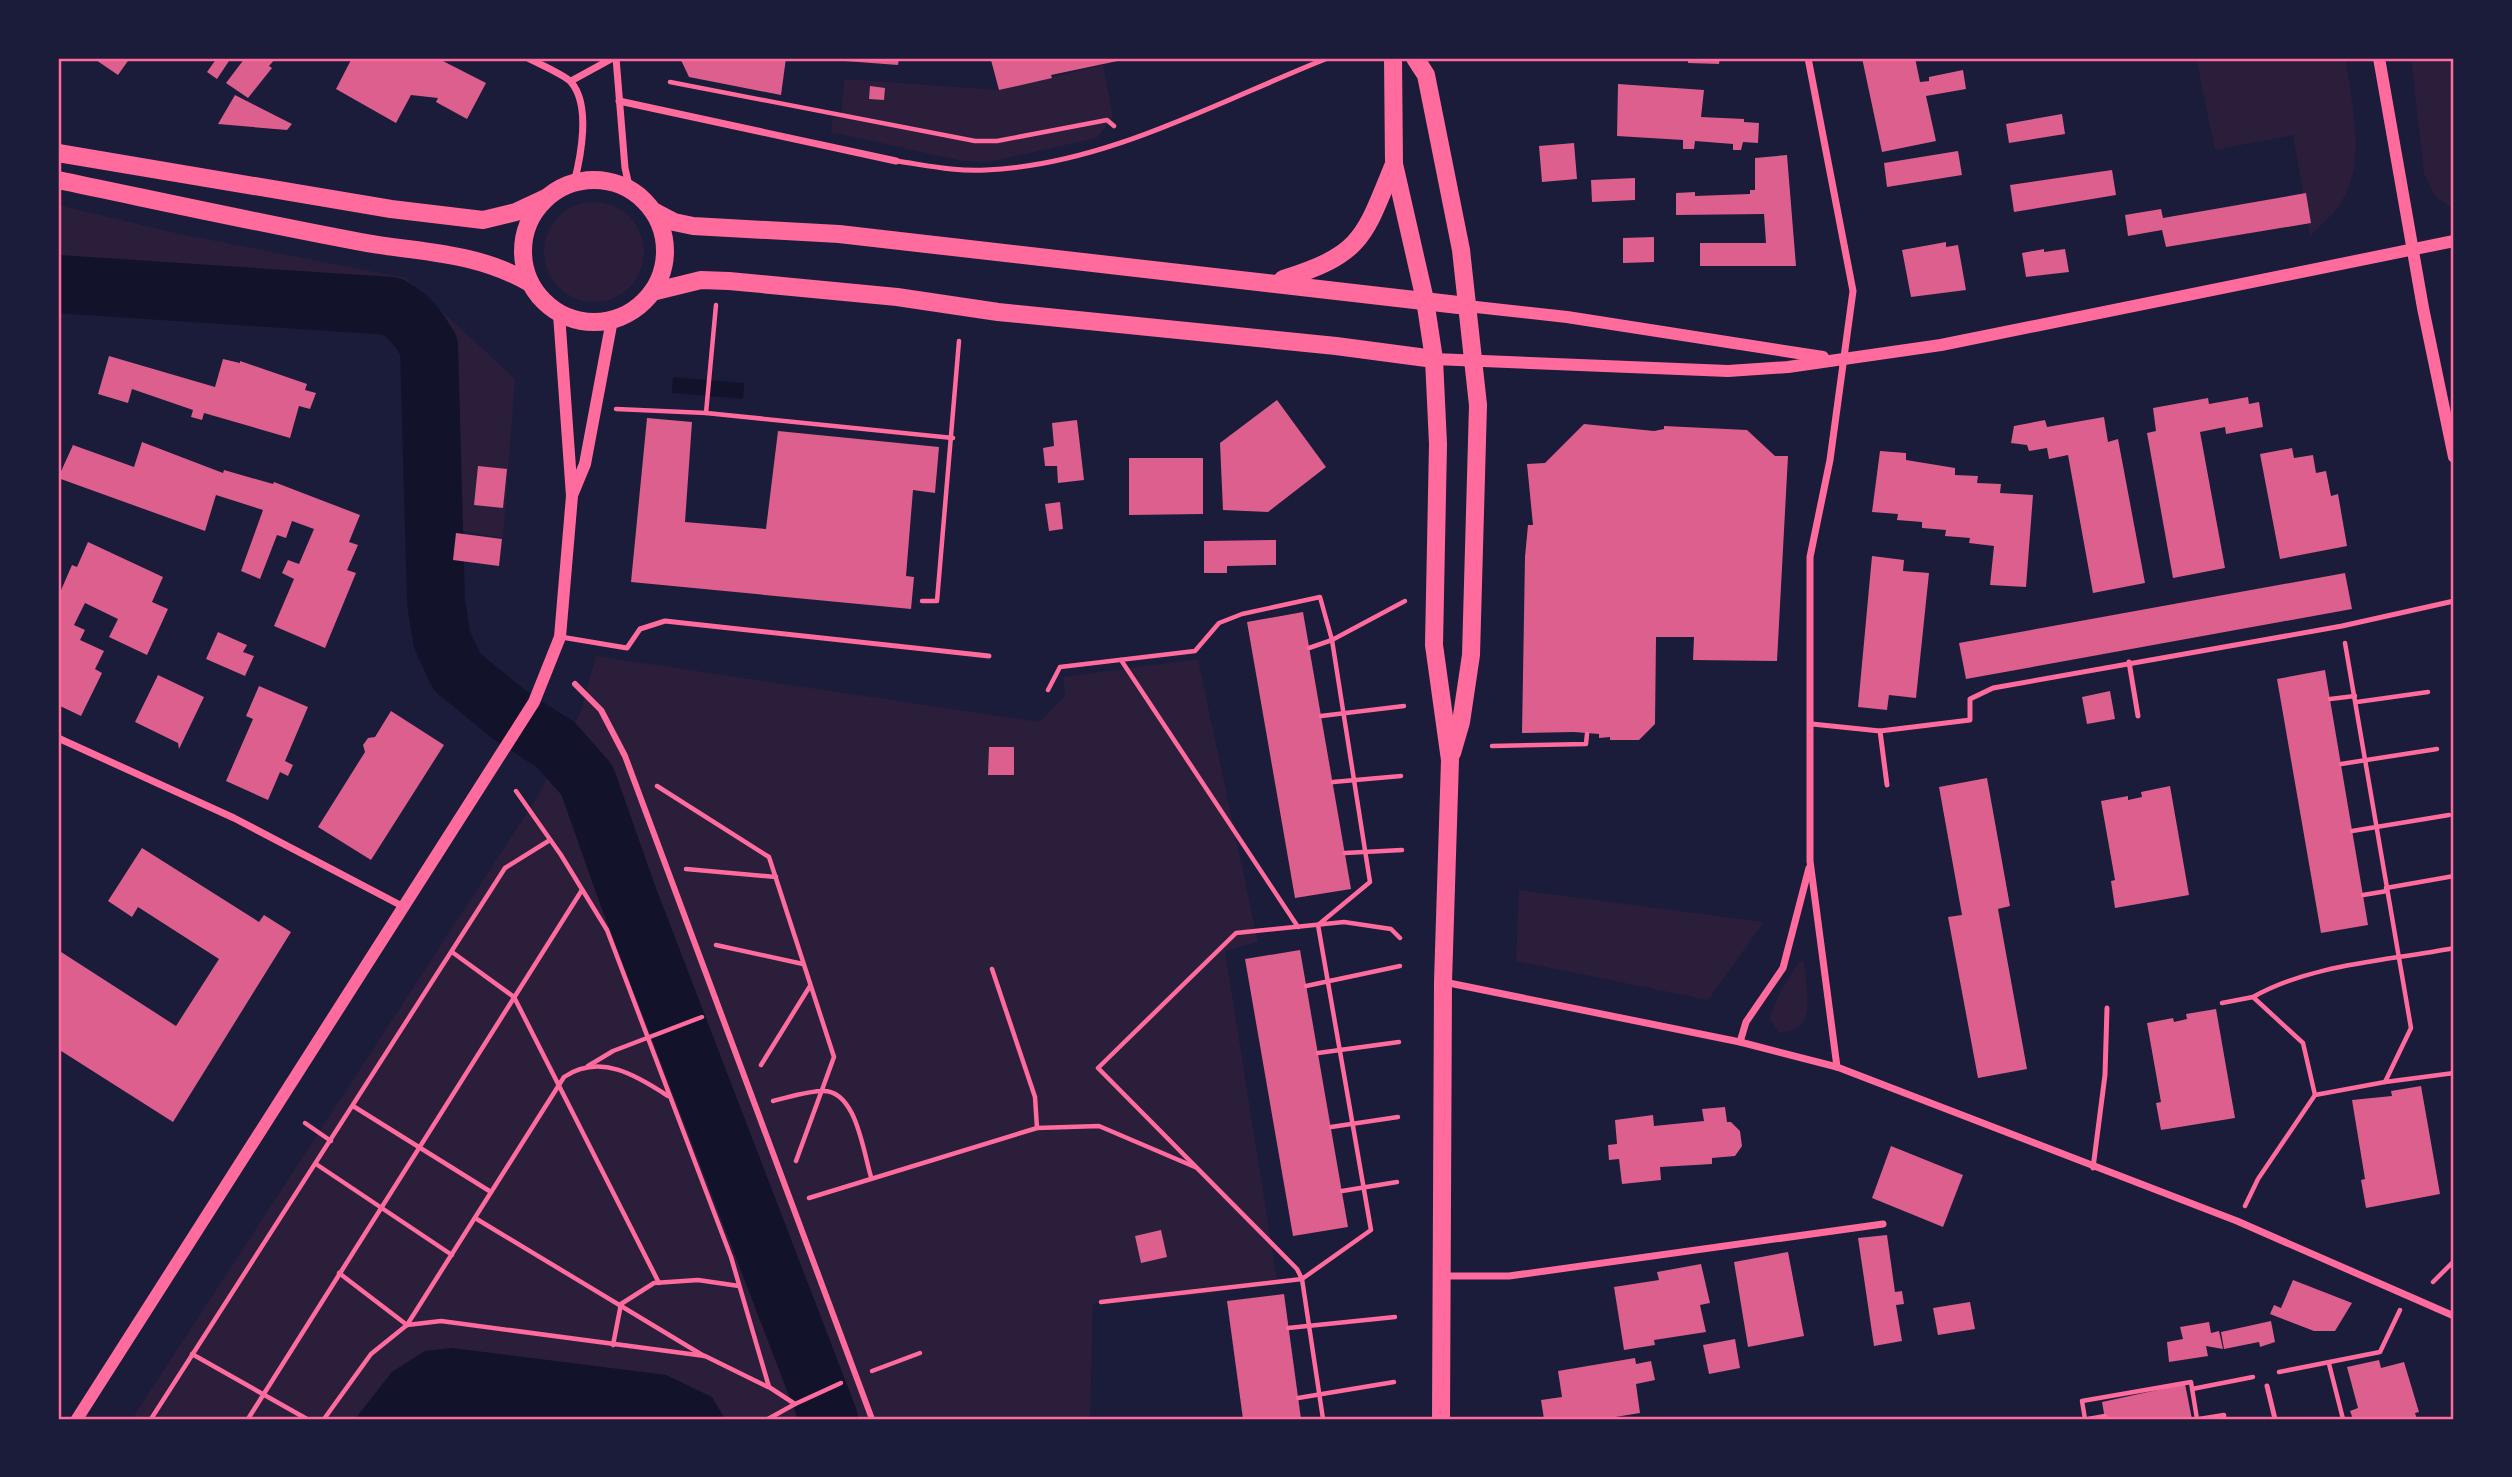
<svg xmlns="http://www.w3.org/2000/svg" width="2512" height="1477" font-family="Signika,sans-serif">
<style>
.green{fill:#2a1e3b}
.water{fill:#12122b}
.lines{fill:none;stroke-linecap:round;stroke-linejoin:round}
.river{stroke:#12122b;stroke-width:58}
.building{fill:#dd5f8e}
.path{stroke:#ff6b9d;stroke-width:4.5}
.service{stroke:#ff6b9d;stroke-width:5}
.pedestrian{stroke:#ff6b9d;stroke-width:6}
.minor{stroke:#ff6b9d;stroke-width:7}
.tertiary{stroke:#ff6b9d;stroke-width:12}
.primary{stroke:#ff6b9d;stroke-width:18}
.neatline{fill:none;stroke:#ff6b9d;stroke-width:2.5}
</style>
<rect width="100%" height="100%" fill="#1b1b3a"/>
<g class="green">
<path d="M2196,58H2345C2352,105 2369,167 2337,208C2330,218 2319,227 2310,236L2293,135L2215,150Z"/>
<path d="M2411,58H2454V209L2436,197L2424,174Z"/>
<path d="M1103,65L1113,117L1097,138L989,162L962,161L831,132L833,117L841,118L844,79L999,90Z"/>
<circle cx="594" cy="252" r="50"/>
<path d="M58,205L180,234L406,278L515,379L503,538L420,523L416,356L407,328L386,319L58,301Z"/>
<path d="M596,656L1040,722L1065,695L1063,677L1198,659L1258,942L1225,951L1277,1280L1209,1294L1093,1304L1090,1419H132L538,796L581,711Z"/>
<path d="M1519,890L1764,922L1708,1000L1516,961Z"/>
<path d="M1800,961L1804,962C1806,988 1819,1033 1780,1032L1769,1019L1782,988Z"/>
</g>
<g class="water">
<path d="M673,377L744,383L743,399L672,393Z"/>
<path d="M452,1348L666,1375L712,1397L725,1419H355L392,1372L425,1351Z"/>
</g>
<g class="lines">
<path class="river" d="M58,284L391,306C410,316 418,328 429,346L436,602L442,640L457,672L511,716L556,745L587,780L628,896L829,1419"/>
</g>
<g class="building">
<path d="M93,58H130L118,75Z"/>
<path d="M217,58H231L217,79L207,72Z"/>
<path d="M245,58L275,59L269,66L272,68L248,98L226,83Z"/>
<path d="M352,58H437L486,83L467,119L436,102L438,98L411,95L396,123L336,89Z"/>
<path d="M680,58H786L781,95L689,77Z"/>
<path d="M846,58H899L898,65L845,61Z"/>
<path d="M987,58H1127V59L1051,75L1052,78L999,90L991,60Z"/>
<path d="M1688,58H1720L1719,64L1688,63Z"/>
<path d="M1862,58H1915L1920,82L1929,81V77L1963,70L1966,89L1926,96L1936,141L1882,152Z"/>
<path d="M1618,84L1704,90L1701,117L1744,119V122L1759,123L1758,143L1743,142L1741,150H1733V144L1695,141L1694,149H1683V140L1617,136Z"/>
<path d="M870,86L885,88L884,100L869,99Z"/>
<path d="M235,95L292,124L287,130L218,124Z"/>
<path d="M2062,114L2065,134L2009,143L2006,124Z"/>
<path d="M1574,143L1577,179L1542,182L1539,146Z"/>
<path d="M1958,151L1962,175L1887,187L1884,163Z"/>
<path d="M1787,155L1796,266H1700V243H1766L1764,214L1676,215V193L1695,192V196L1750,194V190H1755V158Z"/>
<path d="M2112,170L2116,195L2014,212L2010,185Z"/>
<path d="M1635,178V200L1592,202L1591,180Z"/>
<path d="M2306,193L2311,223L2166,247L2162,230L2128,236L2125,215L2161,209L2163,218Z"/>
<path d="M1654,237V262L1623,263V238Z"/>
<path d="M1946,242V247L1958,245L1966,290L1911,297L1902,250Z"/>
<path d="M2044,249V252L2065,249L2069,272L2026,277L2022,253Z"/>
<path d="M109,356L215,387L223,359L240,363V361L307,384L305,390L316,393L310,409L299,406L290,438L204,413L202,420L191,417L193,410L132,389L128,403L98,394Z"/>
<path d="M2248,397L2249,404L2259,402L2263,427L2226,434L2225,427L2200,432L2225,568L2173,578L2147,433L2156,431L2153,408L2208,398L2209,404Z"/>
<path d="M1277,400L1326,467L1268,512L1223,510L1220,443Z"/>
<path d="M2104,417L2108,442L2118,439L2145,583L2093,593L2068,455L2049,459L2047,448L2029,451L2027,445L2011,443L2014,426L2045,420L2047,427Z"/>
<path d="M647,418L692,422L685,522L766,529L778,431L939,447L935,493L913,490L906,576L914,577L911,609L631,582Z"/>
<path d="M1077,420L1084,480L1058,483L1057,466H1045L1043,448L1054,446L1052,423Z"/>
<path d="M1584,424L1654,431L1664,429V426L1747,430L1775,456H1788L1777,661L1693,660L1694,637H1656L1655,724L1639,740H1610V737L1599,738V734L1574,732L1522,733L1525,557L1528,525H1533L1527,464L1545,463Z"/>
<path d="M142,442L223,473L224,470L273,484L274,482L360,515L349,542L358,545L347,570L356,573L325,648L274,626L294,579L282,573L288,560L299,564L314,529L292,521L286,538L277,535L260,579L241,571L263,510L216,495L205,531L58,478L73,445L134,467Z"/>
<path d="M2292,448L2294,458L2313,455L2316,473L2326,471L2331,496L2338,494L2347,546L2280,559L2260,454Z"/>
<path d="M1880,451L1906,453V460L1955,468V475L1978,476L1977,483L2001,484L2000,493L2033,495L2026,587L1990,585L1994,546L1969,543L1970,538L1945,536L1946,530L1922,528V522L1897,520L1898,514L1872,512Z"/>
<path d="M1129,458H1203V514L1129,515Z"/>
<path d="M478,466L507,469L503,508L474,505Z"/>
<path d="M1060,502L1063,529L1049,531L1045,504Z"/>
<path d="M456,533L502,539L499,566L453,560Z"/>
<path d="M1276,540V565L1227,566V573H1204V541Z"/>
<path d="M88,542L163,577L152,602L168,609L147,655L109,637L118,619L85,603L74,625L85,630L80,640L104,651L95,669L102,673L81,716L58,705V597L72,565L77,567Z"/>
<path d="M1872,556L1904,560L1903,571L1929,573L1916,698L1889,695L1887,710L1858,707Z"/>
<path d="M2345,573L2352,609L1966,679L1959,643Z"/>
<path d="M1303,612L1351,889L1295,898L1247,622Z"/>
<path d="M218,632L247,645L243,652L254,656L245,676L206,659Z"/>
<path d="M2325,670L2368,925L2321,933L2277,679Z"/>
<path d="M158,675L204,697L179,749L178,743L135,722Z"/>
<path d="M259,686L308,707L285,761L293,765L288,776L280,772L268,800L226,781L253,719L246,716Z"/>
<path d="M2110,691L2115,719L2087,724L2082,697Z"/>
<path d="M391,711L444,745L371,860L318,827L365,752L363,745L368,738L375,737Z"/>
<path d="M989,747H1014V775H988Z"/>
<path d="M1987,778L2010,906L1998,909L2027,1069L1978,1078L1948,917L1962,915L1939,787Z"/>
<path d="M2170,786L2189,895L2115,908L2111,881L2115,880L2101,801L2128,796V800L2142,797L2141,792Z"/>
<path d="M142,848L259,922L264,915L291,932L173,1122L58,1049V950L176,1026L219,959L138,907L132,917L108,901Z"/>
<path d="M1300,950L1348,1227L1293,1236L1245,959Z"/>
<path d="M2216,1009L2235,1118L2161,1130L2156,1103L2161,1102L2147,1023L2173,1018L2174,1022L2187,1019L2186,1014Z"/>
<path d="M2421,1086L2440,1194L2366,1208L2361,1180L2365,1179L2352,1100L2392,1096L2391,1091Z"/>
<path d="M1725,1107L1727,1122H1731L1740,1131L1742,1146L1735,1156L1712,1158V1164L1660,1167L1661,1180L1622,1184L1619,1159L1609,1160L1608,1145L1617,1144L1615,1120L1653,1115L1654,1126L1704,1121L1702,1109Z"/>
<path d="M1891,1146L1963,1175L1943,1227L1872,1198Z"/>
<path d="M1161,1230L1167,1257L1141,1263L1135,1236Z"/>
<path d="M1887,1235L1895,1292L1902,1291L1904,1304L1896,1305L1902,1341L1874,1346L1858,1238Z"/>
<path d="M1788,1252L1804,1336L1748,1347L1734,1262Z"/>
<path d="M1701,1264L1710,1303L1700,1305L1706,1332L1654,1340L1655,1345L1624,1350L1614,1287L1659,1280L1657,1272Z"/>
<path d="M2293,1280L2352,1303L2335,1331H2314L2270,1314L2274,1305L2281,1308Z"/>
<path d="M1284,1294L1301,1419H1243L1227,1301Z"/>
<path d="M1970,1302L1975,1329L1938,1335L1933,1308Z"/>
<path d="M2271,1321L2275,1342L2260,1347L2259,1342L2224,1349L2221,1332Z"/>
<path d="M2209,1322L2211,1333L2219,1331L2223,1349L2206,1346L2208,1356L2169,1362L2167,1342L2183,1339L2180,1327Z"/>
<path d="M1735,1339L1740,1368L1709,1374L1703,1345Z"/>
<path d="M1635,1358L1636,1364L1651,1361L1655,1380L1636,1384L1640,1413L1603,1419H1544L1541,1400L1562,1397L1558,1371Z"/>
<path d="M2379,1360L2381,1368L2404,1362L2419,1412L2415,1413L2417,1419H2353L2350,1411L2358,1408L2347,1367Z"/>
<path d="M2185,1384L2192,1419H2105L2102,1402Z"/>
</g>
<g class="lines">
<g class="path">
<path d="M670,82L975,141H997L1107,120L1114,126"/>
<path d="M616,409L706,413L953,438"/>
<path d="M706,413L716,305"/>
<path d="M922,601H937L959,341"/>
<path d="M2345,643L2411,1028L2385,1082L2454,1073"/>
<path d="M1309,648L1332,640L1405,601"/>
<path d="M1121,660L1298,927"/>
<path d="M1048,690L1060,667L1195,651L1219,623L1242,614L1320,597L1332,640L1370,882L1318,925L1371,1230L1302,1279L1323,1419"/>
<path d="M2330,699L2355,696"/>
<path d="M2357,702L2428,692"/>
<path d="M1321,716L1404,706"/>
<path d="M1492,746L1586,744L1587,734"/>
<path d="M2341,764L2437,749"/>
<path d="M1333,782L1401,776"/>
<path d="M657,786L769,857L834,1057L796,1161"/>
<path d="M516,791L561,855L607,930L731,1257L769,1387L795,1404L768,1419"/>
<path d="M2352,831L2449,815"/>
<path d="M1345,853L1402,850"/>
<path d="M686,869L776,877"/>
<path d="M2386,888L2454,876"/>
<path d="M2363,895L2387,891"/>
<path d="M716,945L803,964"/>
<path d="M452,952L514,997L659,1283"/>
<path d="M992,969L1035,1097L1037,1128"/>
<path d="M1306,986L1400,966"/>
<path d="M2253,997C2314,963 2388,961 2454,948"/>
<path d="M2222,1003L2253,997L2303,1043L2315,1095"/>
<path d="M1318,1053L1399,1042"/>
<path d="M761,1065L810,986"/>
<path d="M588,1066L613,1051L702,1017"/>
<path d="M773,1101C788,1097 805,1092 821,1091C856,1088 863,1151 871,1177"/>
<path d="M353,1106L491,1192"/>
<path d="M305,1123L331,1141"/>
<path d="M1331,1127L1398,1117"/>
<path d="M316,1164L452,1255"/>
<path d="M1342,1191L1397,1182"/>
<path d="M809,1198L1037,1128L1099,1126L1195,1167"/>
<path d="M2245,1206L2258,1179L2315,1095L2385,1082"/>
<path d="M475,1218L704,1356"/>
<path d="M339,1273L407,1325L564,1077C600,1053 636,1075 668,1096"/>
<path d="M2433,1282L2454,1261"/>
<path d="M1101,1302L1302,1279L1297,1269L1098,1068L1236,933L1344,922L1391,929L1400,938"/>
<path d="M1288,1328L1395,1317"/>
<path d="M613,1345L621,1304L654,1283L698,1280L739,1286"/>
<path d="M192,1354L307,1419"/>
<path d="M2329,1364L2343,1419"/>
<path d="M872,1371L920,1353"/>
<path d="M2279,1372L2380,1352L2400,1310"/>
<path d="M2192,1389L2253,1377"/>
<path d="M1298,1398L1394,1382"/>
<path d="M795,1404L841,1383"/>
<path d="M151,1419L505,868L550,840"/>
<path d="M248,1419L582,890"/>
<path d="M324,1419L371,1354L407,1325L441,1321L705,1356L768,1387"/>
<path d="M2085,1419L2082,1401L2191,1382L2197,1419"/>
<path d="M2088,1419L2105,1416"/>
<path d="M2199,1419L2224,1415V1419"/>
</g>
<g class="service">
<path d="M896,161C925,165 956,172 986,170C1106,165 1219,101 1328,58"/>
<path d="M561,637L627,648L640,629L665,621L989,656"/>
<path d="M2129,662L2138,716"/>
<path d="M1812,724L1880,731L1970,720V699L1993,688L2342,626L2454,601"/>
<path d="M1880,731L1887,785"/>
<path d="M2093,1168L2105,1075L2107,1008"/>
<path d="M2267,1386L2275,1419"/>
</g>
<path class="pedestrian" d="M575,684L601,710L625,756L872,1419"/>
<g class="minor">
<path d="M528,58C537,63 565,75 571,82C591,105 581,156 574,183"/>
<path d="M616,58L625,168L630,190"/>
<path d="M1808,58L1853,291L1830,460L1810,557V861L1837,1067"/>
<path d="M571,81L613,58"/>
<path d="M619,101L896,161"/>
<path d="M58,738L234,818L404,907"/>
<path d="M1444,982L1740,1042L1837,1067L2237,1221L2454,1316"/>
<path d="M1740,1042L1746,1022L1783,968L1809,868"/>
<path d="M1443,1276H1509L1883,1224"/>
</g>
<g class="tertiary">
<path d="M2379,58L2423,308L2454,457"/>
<path d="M1467,306L1567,317L1823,357"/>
<path d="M1434,359L1728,371L1788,367L1941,345L2454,241"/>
<path d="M573,493L585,464L612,320"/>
<path d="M77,1419L534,702L560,637L572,496L559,314"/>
</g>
<g class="primary">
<path d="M1393,58L1394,164L1425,300L1434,359L1438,444L1434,645L1450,760L1443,982L1441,1419"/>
<path d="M1415,58L1426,75L1461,250L1478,405L1471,655L1461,722L1452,753"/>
<path d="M58,153L391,209L483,220L516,212L546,198"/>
<path d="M58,180C159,201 259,223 361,242C421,253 475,251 530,283"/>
<circle cx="594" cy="251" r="71"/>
<path d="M653,211L674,222L693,226L839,234L1467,306"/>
<path d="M1283,279C1363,254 1364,237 1394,164"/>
<path d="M652,292L701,280L729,281L897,297L998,312L1336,346L1434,359"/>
</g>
</g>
<rect width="2512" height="1477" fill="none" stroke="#1b1b3a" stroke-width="119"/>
<rect x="60" y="60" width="2392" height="1358" class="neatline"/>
</svg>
